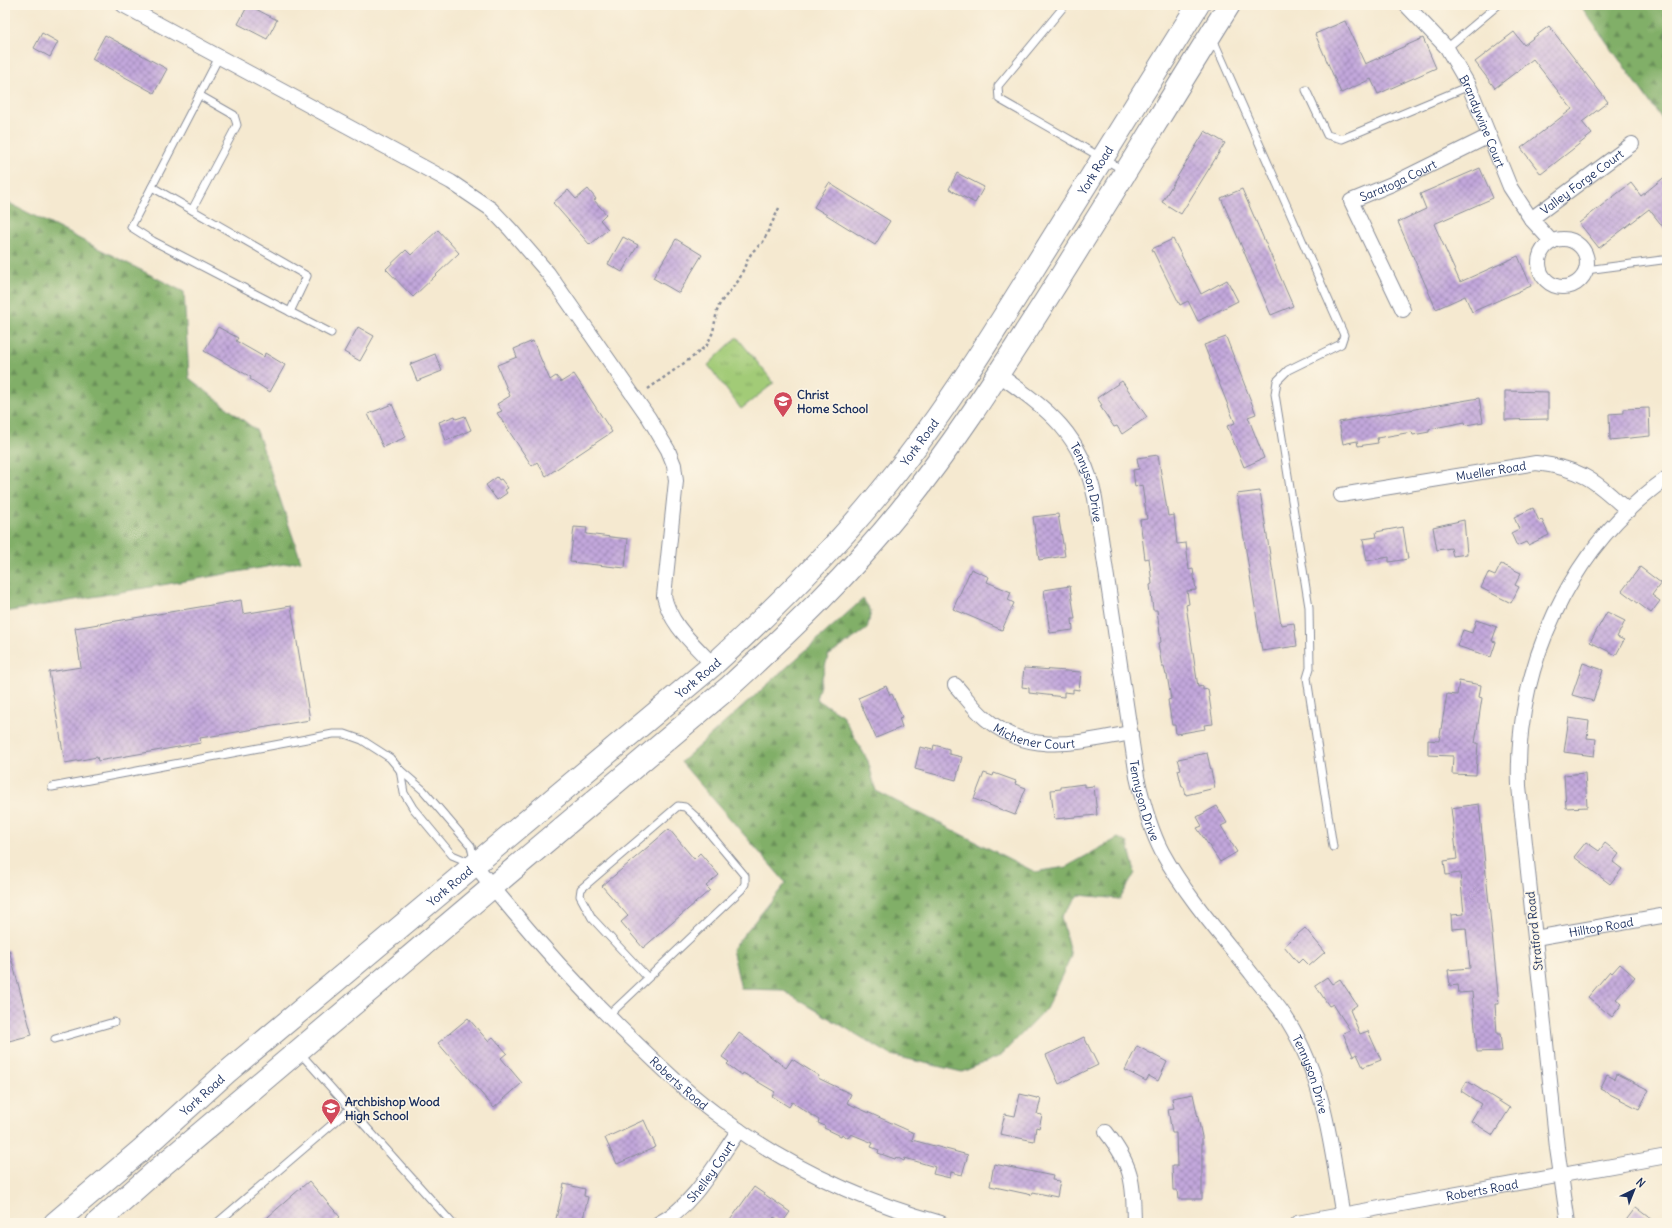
<svg xmlns="http://www.w3.org/2000/svg" width="1672" height="1228" font-family="Delius,sans-serif">
<style>
.forest{fill:url(#forest-firs);stroke:#4e6f63}
.park{fill:url(#park-tufts);stroke:#5e7d6a}
.building{fill:url(#building-cross-hatch)}
.lines{fill:none;stroke-linecap:round;stroke-linejoin:round}
.lane-casing{stroke:#888c97;stroke-width:9}
.street-casing{stroke:#888c97;stroke-width:16}
.highway-casing{stroke:#888c97;stroke-width:24}
.path{stroke:#888c97;stroke-width:2.5;stroke-dasharray:3 3;stroke-linecap:butt}
.lane{stroke:#fff;stroke-width:7}
.street{stroke:#fff;stroke-width:14}
.highway{stroke:#fff;stroke-width:22}
.labels{text-anchor:middle;dominant-baseline:central;stroke-width:3;stroke-linejoin:round;paint-order:stroke}
.street-label{font-size:12px;fill:#1b2f5e;stroke:#fcf5e5}
.poi-label{font-size:12px;font-weight:bold;fill:#1b2f5e;stroke:#fcf5e5;text-anchor:start}
</style>
<defs>
<pattern id="forest-firs" width="22" height="20" patternUnits="userSpaceOnUse"><rect width="22" height="20" fill="#81af68"/><path d="M5 1l3.5 6h-7zM16 11l3.5 6h-7z" fill="#698f59"/></pattern>
<pattern id="park-tufts" width="24" height="20" patternUnits="userSpaceOnUse"><rect width="24" height="20" fill="#a2cb77"/><path d="M3 7l-1-3M5 7V3M7 7l1-3M15 17l-1-3M17 17v-4M19 17l1-3" fill="none" stroke="#83a565"/></pattern>
<pattern id="building-cross-hatch" width="8" height="8" patternUnits="userSpaceOnUse"><rect width="8" height="8" fill="#c2a7db"/><path d="M0 0l8 8M0 8l8-8" fill="none" stroke="#9d88b5"/></pattern>
</defs>
<rect width="100%" height="100%" fill="#fcf5e5"/>
<filter id="ink" filterUnits="userSpaceOnUse"><feTurbulence type="fractalNoise" baseFrequency=".025" numOctaves="2"/><feDisplacementMap in="SourceGraphic" scale="8" xChannelSelector="R" yChannelSelector="G"/><feConvolveMatrix kernelMatrix="1 2 1 2 8 2 1 2 1" color-interpolation-filters="sRGB"/></filter>
<filter id="wash" filterUnits="userSpaceOnUse"><feTurbulence type="fractalNoise" baseFrequency=".012" numOctaves="4" result="noise"/><feDisplacementMap in="SourceGraphic" scale="16" xChannelSelector="R" yChannelSelector="G"/><feGaussianBlur stdDeviation="0.9" result="paint"/><feColorMatrix in="noise" values="0 0 0 0 0 0 0 0 0 0 0 0 0 0 0 0 0 1.4 0 .05"/><feComposite in="paint" operator="in"/></filter>
<g filter="url(#wash)">
<rect width="100%" height="100%" fill="#f5e9d0"/>
<g class="forest">
<path d="M1580,5H1667V126Z"/>
<path d="M5,201L184,292L189,378L257,431L301,561L5,612Z"/>
<path d="M863,599L871,611L867,629L828,656L816,699L842,715L868,761L876,791L1035,872L1066,867L1118,838L1128,843L1135,873L1120,899L1079,895L1061,917L1071,956L1046,1009L1000,1056L962,1072L891,1055L782,990L741,989L732,949L786,883L681,762Z"/>
</g>
<path class="park" d="M737,337L774,383L741,409L708,365Z"/>
<g id="blocks">
<g class="building">
<path d="M248,5L277,20L267,39L238,24Z"/>
<path d="M1345,21L1365,64L1423,38L1436,68L1378,94L1371,79L1341,93L1315,34Z"/>
<path d="M1549,26L1608,102L1582,122L1592,134L1541,174L1521,148L1572,109L1533,59L1495,88L1475,62L1514,32L1524,45Z"/>
<path d="M42,33L58,42L50,57L34,48Z"/>
<path d="M105,35L167,69L154,93L92,59Z"/>
<path d="M1205,131L1225,143L1181,214L1162,202Z"/>
<path d="M1480,168L1493,198L1434,224L1460,282L1518,256L1531,286L1472,312L1465,296L1436,309L1398,222L1426,209L1420,194Z"/>
<path d="M957,173L984,187L975,203L949,189Z"/>
<path d="M1667,175V232L1649,209L1599,248L1579,223L1631,183L1641,196Z"/>
<path d="M829,183L890,221L875,245L814,207Z"/>
<path d="M588,189L596,199L594,200L606,214L600,220L608,229L590,245L553,203L568,190L576,199Z"/>
<path d="M1242,189L1293,306L1271,315L1221,198Z"/>
<path d="M438,230L459,253L413,297L386,269L406,250L411,255Z"/>
<path d="M623,237L638,245L622,272L608,264Z"/>
<path d="M676,239L702,255L679,293L653,278Z"/>
<path d="M1173,239L1201,294L1227,280L1238,301L1198,321L1188,301L1180,305L1152,249Z"/>
<path d="M218,327L238,338L236,341L264,357L265,353L285,365L270,392L250,379L251,377L204,351Z"/>
<path d="M358,327L374,336L360,361L344,352Z"/>
<path d="M1226,337L1256,414L1248,417L1264,458L1244,467L1227,426L1235,423L1204,345Z"/>
<path d="M533,341L550,380L556,376L561,382L574,374L612,432L546,476L537,462L532,466L497,413L502,411L497,404L510,396L497,365L517,357L514,349Z"/>
<path d="M435,354L442,371L417,381L410,364Z"/>
<path d="M1122,381L1147,417L1122,434L1117,426L1114,427L1100,406L1102,405L1097,398Z"/>
<path d="M1505,391L1548,392V419L1505,420Z"/>
<path d="M1479,398L1483,422L1466,425L1465,422L1429,429V432L1413,435L1412,432L1377,438L1378,443L1358,446L1357,441L1343,444L1339,422Z"/>
<path d="M392,404L406,437L383,447L368,414Z"/>
<path d="M1649,408L1650,436L1610,440L1609,414L1624,413V409Z"/>
<path d="M455,416L456,419L465,416L471,430L446,441L439,422Z"/>
<path d="M1158,455L1168,516L1174,515L1177,544L1186,543L1189,570L1193,569L1196,590L1187,591L1189,604L1186,605L1198,687L1203,686V690L1208,689L1213,724L1204,725L1205,729L1176,734L1175,725H1172L1168,700L1171,699L1167,675H1166L1164,667H1162L1158,643L1161,642L1157,610H1153L1150,585L1152,584L1149,558L1145,559L1140,520L1147,519L1142,485L1135,487L1133,470L1139,469L1137,458Z"/>
<path d="M497,477L499,480L501,479L508,488L505,490L507,493L497,500L486,485Z"/>
<path d="M1260,491L1281,625L1294,623L1297,646L1262,651L1237,494Z"/>
<path d="M1533,508L1539,521L1542,520L1549,535L1528,545L1526,542L1517,546L1511,533L1519,529L1514,517Z"/>
<path d="M1058,514L1065,556L1039,560L1033,517Z"/>
<path d="M1464,520L1467,554L1453,556L1451,548L1437,550L1433,527Z"/>
<path d="M574,527L587,528L586,534L628,539L625,568L570,562Z"/>
<path d="M1403,527L1408,559L1389,562V557L1367,561L1363,539L1377,537L1376,532Z"/>
<path d="M1501,564L1521,573L1515,585L1519,587L1511,603L1481,588L1488,573L1495,576Z"/>
<path d="M1640,567L1661,583L1652,595L1660,601L1651,613L1622,591Z"/>
<path d="M971,569L989,577L987,582L1011,592L1008,600L1014,603L1002,630L953,609Z"/>
<path d="M1070,586L1075,619H1072L1073,630L1050,633L1044,590Z"/>
<path d="M241,600L243,614L291,606L310,720L200,738L201,743L98,761L97,757L65,763L49,672L81,667L75,628Z"/>
<path d="M1607,612L1625,621L1617,637L1624,640L1616,655L1590,642Z"/>
<path d="M1476,620L1497,627L1492,641L1496,642L1491,657L1457,646L1463,630L1472,633Z"/>
<path d="M1583,663L1603,670L1593,701L1572,695Z"/>
<path d="M1024,668L1081,672L1079,690L1073,689V693L1064,692V697L1029,693V688L1022,687Z"/>
<path d="M1459,681L1481,685L1479,697L1482,698L1475,743H1478L1476,775L1452,774L1453,756L1428,755V740L1439,741L1447,694L1457,695Z"/>
<path d="M886,686L890,695L892,694L902,717L899,718L902,727L876,738L858,698Z"/>
<path d="M1569,718L1589,721L1587,738L1596,739L1594,756L1564,752Z"/>
<path d="M934,745L949,749V754L962,757L956,780L915,769L920,747L933,750Z"/>
<path d="M1207,753L1215,788L1186,795L1184,787H1182L1178,770L1181,769L1178,759Z"/>
<path d="M984,773L993,776L994,773L1016,781L1015,784L1026,788L1015,815L974,799Z"/>
<path d="M1585,773L1587,807L1566,808L1564,775Z"/>
<path d="M1084,784V787L1094,786L1097,815L1054,819L1051,790L1061,789V787Z"/>
<path d="M1479,804L1499,1004H1495L1497,1034H1500L1502,1051L1477,1052L1472,992L1459,993L1458,985L1450,986L1448,970L1470,968L1466,928L1452,929L1451,915L1464,914L1460,873L1446,875L1444,861L1457,859L1451,808Z"/>
<path d="M1217,806L1227,823L1221,826L1237,852L1220,862L1197,828L1202,826L1197,817Z"/>
<path d="M669,829L694,859L700,853L719,875L706,886L710,890L643,948L621,922L628,916L602,886Z"/>
<path d="M1586,842L1599,851L1605,843L1619,854L1613,862L1622,869L1610,884L1574,857Z"/>
<path d="M1305,928L1325,952L1309,966L1302,959L1298,963L1284,946Z"/>
<path d="M9,950L32,1035L5,1042V951Z"/>
<path d="M1620,964L1635,977L1616,999L1622,1004L1612,1017L1588,997L1610,971L1612,973Z"/>
<path d="M1327,977L1332,984L1340,979L1357,1005L1350,1010L1360,1034L1368,1031L1381,1060L1363,1067L1357,1054L1353,1056L1343,1033L1350,1030L1333,1004L1329,1006L1315,985Z"/>
<path d="M468,1018L488,1041L493,1037L507,1053L501,1058L522,1083L494,1108L438,1043Z"/>
<path d="M739,1033L786,1068L792,1059L819,1076L818,1078L851,1094L847,1103L914,1133L912,1140L968,1155L962,1175L951,1172L950,1178L933,1174L935,1167L905,1158L904,1161L896,1157L895,1159L878,1153L879,1150L871,1147L873,1143L851,1134L848,1138L842,1134L841,1136L824,1128L825,1126L818,1123L819,1120L792,1102L789,1107L772,1096L775,1092L743,1073L742,1075L727,1064L729,1062L722,1057Z"/>
<path d="M1084,1037L1098,1065L1059,1084L1046,1055Z"/>
<path d="M1137,1046L1167,1062L1158,1081L1149,1076L1146,1081L1125,1070Z"/>
<path d="M1617,1074L1649,1090L1639,1109L1600,1089L1607,1075L1615,1079Z"/>
<path d="M1467,1081L1510,1108L1493,1135L1471,1121L1481,1104L1461,1091Z"/>
<path d="M1020,1094L1041,1099L1037,1114L1042,1115L1039,1128L1036,1127L1034,1141L1000,1134L1005,1114L1015,1116Z"/>
<path d="M1193,1094L1202,1137V1199H1178L1177,1190H1173L1172,1166H1177L1176,1133H1172L1168,1109L1174,1108L1172,1098Z"/>
<path d="M644,1120L656,1147L617,1164L605,1138Z"/>
<path d="M994,1164L1053,1176L1052,1180L1060,1181L1057,1197L1033,1192L1032,1195L990,1186Z"/>
<path d="M309,1181L340,1217L333,1223H261Z"/>
<path d="M564,1184L585,1189L584,1196L588,1197L582,1223H555Z"/>
<path d="M754,1187L790,1212L782,1223L774,1217L770,1223H728Z"/>
<path d="M1636,1207L1657,1223H1624Z"/>
</g>
</g>
</g>
<g filter="url(#ink)">
<use href="#blocks" fill-opacity="0" stroke="#888c97" stroke-width="1"/>
<g class="lines">
<g class="lane-casing">
<g id="lane">
<path d="M1065,5L998,86L999,99L1125,171"/>
<path d="M1213,39L1344,335L1341,344L1288,370L1277,381L1275,394L1309,607L1310,668L1307,678L1333,847"/>
<path d="M1447,48L1498,5"/>
<path d="M219,57L131,227L153,241L331,333"/>
<path d="M1306,90L1327,135L1342,139L1469,86"/>
<path d="M152,187L307,276L290,312"/>
<path d="M192,210L237,125L234,115L199,95"/>
<path d="M1586,270L1662,260"/>
<path d="M400,770L404,793L413,808L452,855L471,863"/>
<path d="M52,787L333,734H345L362,740L390,758L400,770L423,790L471,846L474,860"/>
<path d="M608,1016L741,890L745,884V876L695,816L685,807L678,806L581,889L580,896L592,918L648,978"/>
<path d="M55,1039L114,1022"/>
<path d="M300,1053L452,1223"/>
<path d="M217,1223L350,1109"/>
</g>
</g>
<g class="street-casing">
<g id="street">
<path d="M123,5L451,182L491,209L510,229L548,273L649,418L668,450L674,465L676,481L664,596C670,625 694,644 713,665"/>
<path id="s1" d="M1406,5L1447,48L1469,86L1510,187L1531,219L1552,242"/>
<path id="s2" d="M1531,219L1632,144"/>
<circle cx="1563" cy="263" r="24"/>
<path id="s3" d="M1403,310L1351,201L1392,184L1489,136"/>
<path id="s4" d="M998,374C1050,411 1081,433 1095,498L1137,777C1143,803 1150,829 1162,852C1186,896 1220,934 1251,973C1263,989 1278,1004 1288,1021C1326,1082 1332,1153 1344,1223"/>
<path id="s5" d="M1341,495L1536,463C1581,468 1596,481 1628,511"/>
<path id="s6" d="M955,685C965,696 974,709 986,719C1031,757 1079,742 1131,733"/>
<path id="s7" d="M475,865C524,927 577,987 635,1042C664,1070 693,1098 726,1121C791,1168 865,1202 941,1223"/>
<path id="s8" d="M1535,938L1667,915"/>
<path d="M1106,1132C1133,1167 1133,1180 1134,1223"/>
<path id="s9" d="M659,1223C694,1206 717,1161 739,1130"/>
<path id="s10" d="M1297,1223L1667,1156"/>
<path d="M1568,1223L1557,1148L1519,786C1515,667 1569,547 1667,478"/>
</g>
</g>
<g class="highway-casing">
<g id="highway">
<path id="s11" d="M55,1223L141,1150L226,1073L713,665C771,612 827,557 877,496C937,424 987,344 1036,265C1090,178 1144,91 1198,5"/>
<path d="M97,1223L157,1170L728,688C789,632 849,575 901,510C951,448 994,381 1037,314C1102,212 1165,107 1229,5"/>
</g>
</g>
<path class="path" d="M648,389L694,356L707,345L713,332L717,311L720,303L739,280L747,261L752,252L763,242L780,206"/>
<use href="#lane" class="lane"/>
<use href="#street" class="street"/>
<use href="#highway" class="highway"/>
</g>
</g>
<defs>
<g id="school-pin" transform="scale(1)"><path d="M0 17L-7.5 6A9.5 9.5 0 1 1 7.5 6Z" fill="#d1495b" stroke="#fcf5e5"/><path d="M0-5L7-2L0 1L-7-2ZM-4 1L0 2.5L4 1V4Q0 6-4 4Z" fill="#fff"/></g>
</defs>
<g fill-rule="evenodd">
<use href="#school-pin" x="783" y="401"/>
<use href="#school-pin" x="331" y="1108"/>
</g>
<g class="labels">
<g class="street-label">
<text stroke="none"><textPath href="#s1" startOffset="141">Brandywine Court</textPath></text>
<text stroke="none"><textPath href="#s11" startOffset="1491">York Road</textPath></text>
<text stroke="none"><textPath href="#s3" startOffset="172">Saratoga Court</textPath></text>
<text stroke="none"><textPath href="#s2" startOffset="63">Valley Forge Court</textPath></text>
<text stroke="none"><textPath href="#s11" startOffset="1167">York Road</textPath></text>
<text stroke="none"><textPath href="#s5" startOffset="152">Mueller Road</textPath></text>
<text stroke="none"><textPath href="#s4" startOffset="145">Tennyson Drive</textPath></text>
<text stroke="none"><textPath href="#s11" startOffset="843">York Road</textPath></text>
<text stroke="none"><textPath href="#s6" startOffset="99">Michener Court</textPath></text>
<text stroke="none"><textPath href="#s4" startOffset="469">Tennyson Drive</textPath></text>
<text stroke="none"><textPath href="#s11" startOffset="519">York Road</textPath></text>
<text stroke="none"><textPath href="#s8" startOffset="67">Hilltop Road</textPath></text>
<text transform="translate(1534 931) rotate(-96)">Stratford Road</text>
<text stroke="none"><textPath href="#s4" startOffset="793">Tennyson Drive</textPath></text>
<text stroke="none"><textPath href="#s7" startOffset="299">Roberts Road</textPath></text>
<text stroke="none"><textPath href="#s11" startOffset="195">York Road</textPath></text>
<text stroke="none"><textPath href="#s9" startOffset="74">Shelley Court</textPath></text>
<text stroke="none"><textPath href="#s10" startOffset="188">Roberts Road</textPath></text>
</g>
<g class="poi-label">
<text x="797" y="394">Christ<tspan x="797" dy="14">Home School</tspan></text>
<text x="345" y="1101">Archbishop Wood<tspan x="345" dy="14">High School</tspan></text>
</g>
</g>
<rect width="1672" height="1228" fill="none" stroke="#fcf5e5" stroke-width="20"/>
<g transform="translate(1634 1190) rotate(43)" stroke="#fcf5e5" stroke-width="3" paint-order="stroke">
<path d="M0-3L7 15L0 10L-7 15Z" fill="#1b2f5e"/>
<text y="-6" font-size="11" font-weight="bold" text-anchor="middle" fill="#1b2f5e">N</text>
</g>
</svg>
